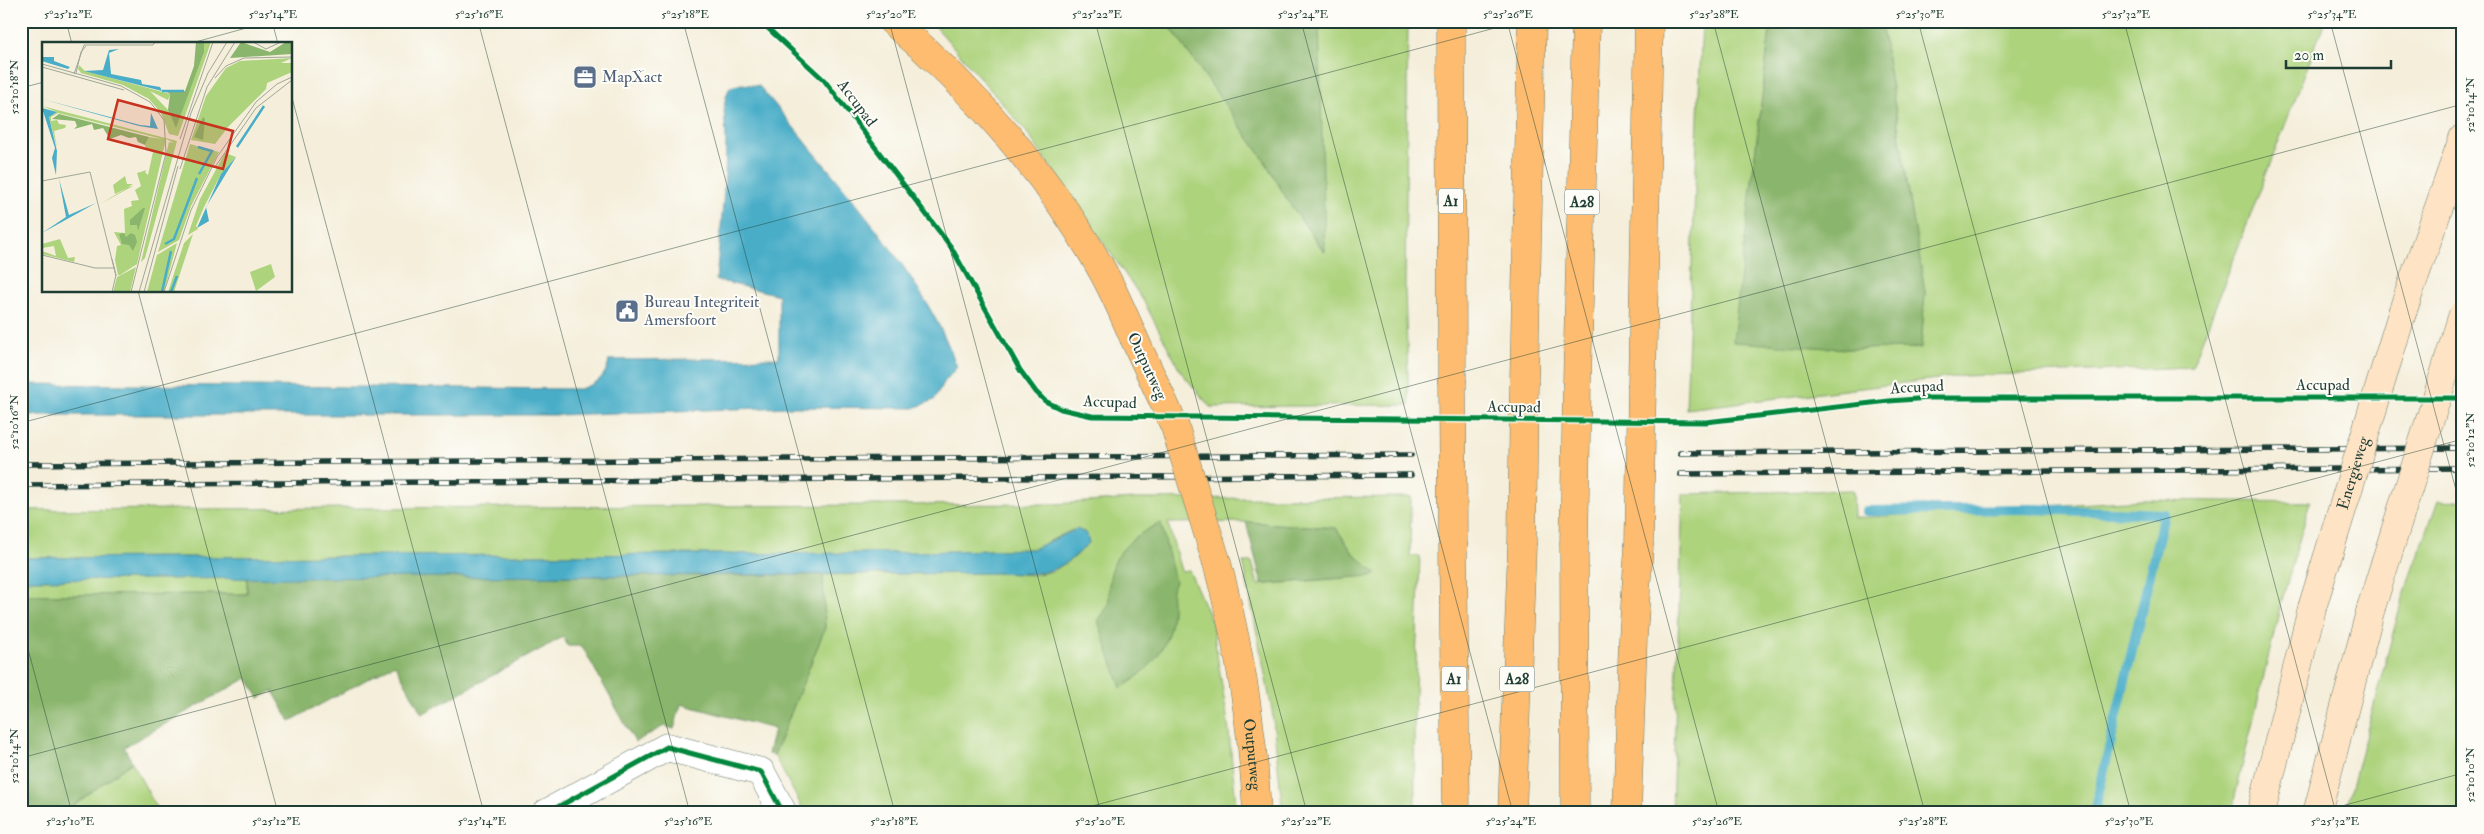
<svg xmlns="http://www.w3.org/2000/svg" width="2484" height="834" font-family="'IM FELL Double Pica',serif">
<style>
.green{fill:#add37d;stroke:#668858}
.forest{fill:#8ab56c;stroke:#547950}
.water{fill:#49adc8;stroke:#34757e}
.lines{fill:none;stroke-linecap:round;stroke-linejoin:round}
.stream{stroke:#49adc8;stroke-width:10}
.street-casing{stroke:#6a7b6e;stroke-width:29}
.secondary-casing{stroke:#6a7b6e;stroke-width:29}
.primary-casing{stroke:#6a7b6e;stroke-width:29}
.highway-casing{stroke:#6a7b6e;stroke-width:29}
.street{stroke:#fff;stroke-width:28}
.secondary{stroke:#fee4c5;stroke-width:28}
.primary{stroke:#fdbc6f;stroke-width:28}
.highway{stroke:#fdbc6f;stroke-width:28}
.rail-casing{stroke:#1f3d34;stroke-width:5.5}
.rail{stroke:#fdfcf7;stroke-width:4;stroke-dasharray:11;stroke-linecap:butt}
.secondary-bridge-casing{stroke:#6a7b6e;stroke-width:29;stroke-linecap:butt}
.primary-bridge-casing{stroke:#6a7b6e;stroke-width:29;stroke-linecap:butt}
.highway-bridge-casing{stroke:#6a7b6e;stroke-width:29;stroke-linecap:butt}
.secondary-bridge{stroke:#fee4c5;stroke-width:28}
.primary-bridge{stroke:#fdbc6f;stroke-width:28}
.highway-bridge{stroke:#fdbc6f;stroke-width:28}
.cycleway-casing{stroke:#fdfcf7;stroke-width:8}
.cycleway{stroke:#00873e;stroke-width:5}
.ticks{fill:none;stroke:#1f3d34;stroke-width:1;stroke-opacity:0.45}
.labels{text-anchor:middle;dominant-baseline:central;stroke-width:4;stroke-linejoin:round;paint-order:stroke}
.shield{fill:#fdfcf7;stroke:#62766e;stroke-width:1}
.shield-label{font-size:15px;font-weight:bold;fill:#1f3d34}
.service-label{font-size:16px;fill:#4e5e75;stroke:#fdfcf7;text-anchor:start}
.street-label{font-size:16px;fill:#1f3d34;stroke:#fdfcf7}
.inset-river{fill:none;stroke:#49adc8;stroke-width:2.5}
.inset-road{fill:none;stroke:#9fa798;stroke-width:1}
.view{fill:#c8321e;fill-opacity:0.15;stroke:#c8321e;stroke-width:2.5}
.inset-edge{fill:none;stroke:#1f3d34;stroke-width:2.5}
.neatline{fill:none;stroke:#1f3d34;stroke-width:2}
.ticks-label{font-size:12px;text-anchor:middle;fill:#1f3d34}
</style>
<rect width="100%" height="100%" fill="#fdfcf7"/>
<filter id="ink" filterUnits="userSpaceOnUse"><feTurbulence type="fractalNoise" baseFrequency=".02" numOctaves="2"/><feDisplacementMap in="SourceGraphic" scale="10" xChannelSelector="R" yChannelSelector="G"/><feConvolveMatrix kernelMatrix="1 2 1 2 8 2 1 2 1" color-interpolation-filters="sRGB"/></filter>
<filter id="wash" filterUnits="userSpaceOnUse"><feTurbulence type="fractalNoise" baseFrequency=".0096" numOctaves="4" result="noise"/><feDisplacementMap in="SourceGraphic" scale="20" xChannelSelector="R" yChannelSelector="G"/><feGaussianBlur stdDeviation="1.12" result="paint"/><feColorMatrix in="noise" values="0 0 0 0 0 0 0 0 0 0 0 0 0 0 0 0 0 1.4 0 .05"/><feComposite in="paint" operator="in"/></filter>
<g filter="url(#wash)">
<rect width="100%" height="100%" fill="#f4eeda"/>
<g class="green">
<path d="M931,21H1166L1263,158L1290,204L1324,252L1319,21H1408L1405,290L1409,405L1210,407L1181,372L1143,300L1025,130Z"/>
<path d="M1702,21H1771L1749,206L1845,349L1921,348L1925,292L1881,21H2325L2192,367L1962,376L1686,409Z"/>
<path d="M1853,490L1854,518L2142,500L2310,502L2280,608L2231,813H1672L1683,494Z"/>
<path d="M1411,497L1410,556H1420L1414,719L1415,813H1283L1272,710L1243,562H1252L1258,585L1370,576L1376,574L1352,552L1336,528L1246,522L1168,523L1181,571L1189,570L1212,623L1228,723L1237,813H805L774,755L825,628L823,575L997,573L1033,575L1053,571L1075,557L1089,543L1085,532L1072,530L1033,549L879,553L21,558V510L1054,504L1135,499Z"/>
<path d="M2438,500L2463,501V813H2345L2400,607Z"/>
<path d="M247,578V594L21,595V580Z"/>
<path d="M132,762L159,813H63Z"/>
</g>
<g class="forest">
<path d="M1166,21H1319L1325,252L1290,204L1263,158Z"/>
<path d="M1771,21H1881L1925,292L1921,348L1845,349L1733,342Z"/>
<path d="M1246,522L1336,528L1352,552L1377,574L1370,576L1262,584Z"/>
<path d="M1161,523L1175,582C1169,592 1173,600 1172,611C1171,646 1150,671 1121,688L1098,621C1115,597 1106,602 1110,578C1114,550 1137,533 1161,523Z"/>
<path d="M823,575L825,628L774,755L768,754L774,729L681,704L674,729L664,726L635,742L582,646H568L563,637L422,714L395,664L290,721L273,691L259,698L247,678L124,747L132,762L63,813H34L21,789V595L247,594V578Z"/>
</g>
<g class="water">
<path d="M742,84L759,86L777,107C837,182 926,277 957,367L945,381L934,400L914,408L792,407L558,415H21V384L580,389C598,382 605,379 609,360L779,358V295L716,280C720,234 726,186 726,140C726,120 720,106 730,87Z"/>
<path d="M1077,529L1087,534L1089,543C1056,577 1040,574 997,573L21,580V558L879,553L1033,549Z"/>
</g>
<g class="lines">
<path class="stream" d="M1866,511L2031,509L2164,514L2094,813"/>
</g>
</g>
<g filter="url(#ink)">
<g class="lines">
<g class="street-casing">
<path id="street" d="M547,813L667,747L761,772L783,813"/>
</g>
<g class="secondary-casing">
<g id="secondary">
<path d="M2403,310L2463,138"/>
<path d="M2261,813L2312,608"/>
<path d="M2317,813L2371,608"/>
</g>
</g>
<g class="primary-casing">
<g id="primary">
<path d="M892,21C974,90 1053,180 1104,274C1115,294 1124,315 1133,336"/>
<path id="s1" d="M1217,563C1239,644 1253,729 1257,813"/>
</g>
</g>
<g class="highway-casing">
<g id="highway">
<path d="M1451,21L1452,380"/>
<path d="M1524,382L1532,21"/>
<path d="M1577,382L1586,21"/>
<path d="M1642,384L1649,21"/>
<path d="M1453,545L1456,813"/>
<path d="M1574,545L1575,813"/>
<path d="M1512,813L1522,545"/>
<path d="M1627,813L1633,637L1639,546"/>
</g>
</g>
<use href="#street" class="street"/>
<use href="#secondary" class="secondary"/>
<use href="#primary" class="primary"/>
<use href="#highway" class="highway"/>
<g class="rail-casing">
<g id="rail">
<path d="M1680,453L2463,448"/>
<path d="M21,464L1411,455"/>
<path d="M1680,474L2463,468"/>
<path d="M21,485L1411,475"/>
</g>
</g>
<use href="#rail" class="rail"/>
<g class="secondary-bridge-casing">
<g id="secondary-bridge">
<path id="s2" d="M2312,608L2403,310"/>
<path d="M2371,608L2463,314"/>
</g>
</g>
<g class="primary-bridge-casing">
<path id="primary-bridge" d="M1133,336L1175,427L1217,563"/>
</g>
<g class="highway-bridge-casing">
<g id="highway-bridge">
<path d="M1452,380L1453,545"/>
<path d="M1522,545L1524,382"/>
<path d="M1574,545L1577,382"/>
<path d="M1639,546L1642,384"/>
</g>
</g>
<use href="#secondary-bridge" class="secondary-bridge"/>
<use href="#primary-bridge" class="primary-bridge"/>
<use href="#highway-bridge" class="highway-bridge"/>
<g class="cycleway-casing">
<g id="cycleway">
<path d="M760,21L824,80L951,247L1020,370L1036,392L1045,401L1061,409L1092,416L1706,422L1889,401L1930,398H2463"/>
<path d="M547,813L667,747L761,772L783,813"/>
</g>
</g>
<use href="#cycleway" class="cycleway"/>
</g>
</g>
<path class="ticks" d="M66,21L72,44M272,21L278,44M478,21L690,813M683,21L895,813M889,21L1101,813M1095,21L1307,813M1301,21L1513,813M1507,21L1719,813M1713,21L1925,813M1918,21L2131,813M2124,21L2336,813M2330,21L2463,516M188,44L272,21M21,88L44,82M291,94L484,813M138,291L278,813M21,423L1521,21M21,623L72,813M21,758L2463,104M1066,813L2463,439M2316,813L2463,773"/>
<defs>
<g id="office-square" transform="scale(1.25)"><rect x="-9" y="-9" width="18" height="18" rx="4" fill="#5c6f8a" stroke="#fdfcf7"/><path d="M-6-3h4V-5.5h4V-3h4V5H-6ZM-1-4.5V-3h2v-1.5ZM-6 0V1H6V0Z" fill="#fff"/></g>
<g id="civic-square" transform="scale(1.25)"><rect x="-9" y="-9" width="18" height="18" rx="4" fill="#5c6f8a" stroke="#fdfcf7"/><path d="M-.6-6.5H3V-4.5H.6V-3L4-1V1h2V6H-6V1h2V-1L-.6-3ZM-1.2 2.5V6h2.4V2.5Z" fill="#fff"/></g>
</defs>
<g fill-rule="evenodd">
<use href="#office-square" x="585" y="77"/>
<use href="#civic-square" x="627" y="311"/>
</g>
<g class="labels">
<g class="shield">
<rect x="1438.5" y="188.5" width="25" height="25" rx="4"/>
<rect x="1564.5" y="189.5" width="35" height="25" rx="4"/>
<rect x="1441.5" y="666.5" width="25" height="25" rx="4"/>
<rect x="1499.5" y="666.5" width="35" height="25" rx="4"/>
</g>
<g class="shield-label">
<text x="1451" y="201">A1</text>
<text x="1582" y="202">A28</text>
<text x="1454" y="679">A1</text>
<text x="1517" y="679">A28</text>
</g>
<g class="service-label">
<text x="602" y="77">MapXact</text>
<text x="644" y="302">Bureau Integriteit<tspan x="644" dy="18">Amersfoort</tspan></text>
</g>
<g class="street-label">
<text transform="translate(857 103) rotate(53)">Accupad</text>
<text transform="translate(1147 366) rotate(65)">Outputweg</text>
<text x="2323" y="385">Accupad</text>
<text transform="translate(1917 387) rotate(-3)">Accupad</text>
<text transform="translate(1110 402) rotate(2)">Accupad</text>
<text transform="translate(1514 407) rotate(1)">Accupad</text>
<text stroke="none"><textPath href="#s2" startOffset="141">Energieweg</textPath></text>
<text stroke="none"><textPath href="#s1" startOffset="195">Outputweg</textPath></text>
</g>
</g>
<g transform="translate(42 42)">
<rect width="250" height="250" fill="#f4eeda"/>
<path d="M162,0H169L136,94L127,92L119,71L107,57L81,43L39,31L36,27L37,23L43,29L128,52L126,58L108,49L126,68L134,85L161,12ZM250,16L239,21H250V30L225,41L224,47L186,85L173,102L149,98L164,54L184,26L198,19ZM0,64L135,99L103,216L99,220L127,100L132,101L124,97L95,222L78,233H76L73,218L75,204L79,203L72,190L83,191L82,167L90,164L89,159L97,158L93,148L99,144L95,131L105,128L103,130L106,133L111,110L104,107L103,103L107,95L120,97L18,71L67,84L16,71L9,75V79L15,78L17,82L24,83L23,86L12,89L15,106L7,75L15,70ZM148,102L177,110L149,164L137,198L116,210ZM183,111L194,115L179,132L162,165L154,184L156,187L146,193L158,157ZM83,134L85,142H91L86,145L91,144L58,162L85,146L73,152L71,143ZM151,192L132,250H126L142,201ZM18,197L26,216L33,215L32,220L0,212V209L14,214L12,204L0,206V202ZM135,201L122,250H105L115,213ZM229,222L233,235L214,249L208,230ZM94,225L88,250H71L75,235Z" fill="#add37d"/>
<path d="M154,0H162V10L134,86L126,68L128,52L123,49H143L152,24ZM199,0L228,10L244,0H250V12L188,16ZM17,72L107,95L103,103L96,100L94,95L87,96L79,93L68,97L61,86L52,88L50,82L32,87L35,84L33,79L10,77ZM161,75L163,77L161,98L152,95ZM101,166H103L96,189L95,183H88V178ZM82,191L84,195L89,191L93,193L95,200L91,209L87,203L80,202L77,192Z" fill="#8ab56c"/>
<path d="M77,7L67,11L69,32L99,38L100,42L118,45L120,49L42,29L61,28L67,8ZM0,15H12V19L28,25L26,27L6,21L0,19ZM0,57L98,83L108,84L109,71L116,87L97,84ZM0,66L15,70L7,75L15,109L14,133L10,116L13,106ZM194,115L164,165L167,179L155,186L179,132ZM17,137L27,173L54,161L0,191L24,175Z" fill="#49adc8"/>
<path class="inset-river" d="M120,49H142M156,105L170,109L157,132M195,105L222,64M123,202L132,197L155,136M120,250L129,209M129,250L135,234"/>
<path class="inset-road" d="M211,0L224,7L239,0M0,22L79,44L108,60L122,78L124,111L89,250M0,25L82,48M34,31L39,10L44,4M32,32L42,3H111L113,0M173,36L184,24L202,16L250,15M138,97L171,0M173,125L214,66L250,38M138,127L165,45L193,0M0,139L48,130L74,234M0,213L53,226H73M70,217L74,233L70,250M97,250L149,71L166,31L185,0M102,250L136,124M122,250L149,168L175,115L214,60L235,42L250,35"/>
<path class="view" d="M76,58L191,89L181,127L66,97Z"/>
<rect width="250" height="250" class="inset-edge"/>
</g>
<rect width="2484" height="834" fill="none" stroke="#fdfcf7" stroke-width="55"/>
<path d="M2286 60v8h105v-8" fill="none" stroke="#1f3d34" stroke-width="2.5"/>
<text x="2294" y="60" font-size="15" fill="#1f3d34" stroke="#fdfcf7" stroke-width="4" paint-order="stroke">20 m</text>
<rect x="28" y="28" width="2428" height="778" class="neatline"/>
<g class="ticks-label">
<text x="68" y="18">5°25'12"E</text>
<text x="273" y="18">5°25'14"E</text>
<text x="479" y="18">5°25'16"E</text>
<text x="685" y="18">5°25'18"E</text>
<text x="891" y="18">5°25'20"E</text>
<text x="1097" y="18">5°25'22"E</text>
<text x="1303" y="18">5°25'24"E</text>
<text x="1508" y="18">5°25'26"E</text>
<text x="1714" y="18">5°25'28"E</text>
<text x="1920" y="18">5°25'30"E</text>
<text x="2126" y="18">5°25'32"E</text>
<text x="2332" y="18">5°25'34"E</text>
<text transform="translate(14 87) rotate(-90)" y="4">52°10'18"N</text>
<text transform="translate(2470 105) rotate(-90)" y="4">52°10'14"N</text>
<text transform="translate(14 422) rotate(-90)" y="4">52°10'16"N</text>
<text transform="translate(2470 440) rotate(-90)" y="4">52°10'12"N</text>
<text transform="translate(14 756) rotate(-90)" y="4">52°10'14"N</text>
<text transform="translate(2470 775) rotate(-90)" y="4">52°10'10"N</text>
<text x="70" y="825">5°25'10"E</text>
<text x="276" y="825">5°25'12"E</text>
<text x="482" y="825">5°25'14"E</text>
<text x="688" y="825">5°25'16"E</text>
<text x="894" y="825">5°25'18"E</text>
<text x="1100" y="825">5°25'20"E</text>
<text x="1306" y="825">5°25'22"E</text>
<text x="1511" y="825">5°25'24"E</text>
<text x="1717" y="825">5°25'26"E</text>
<text x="1923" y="825">5°25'28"E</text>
<text x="2129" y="825">5°25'30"E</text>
<text x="2335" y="825">5°25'32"E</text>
</g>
</svg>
